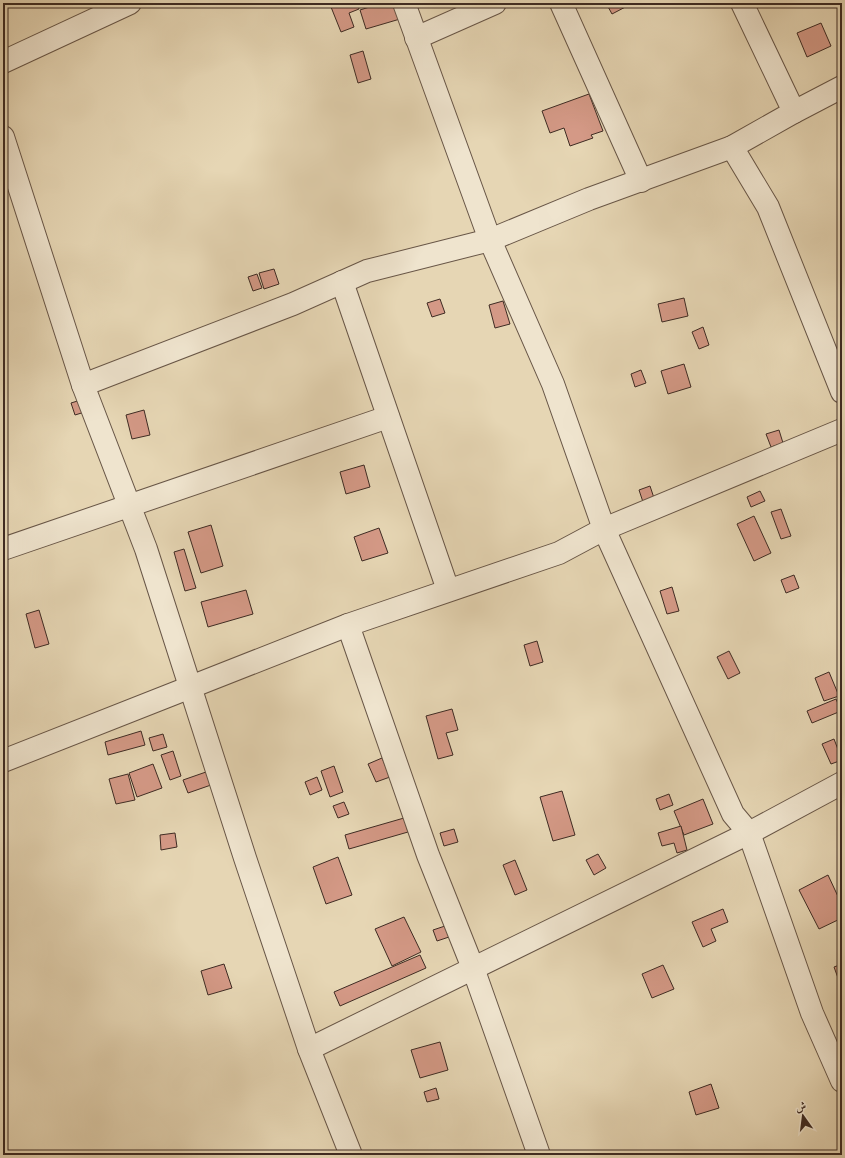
<svg xmlns="http://www.w3.org/2000/svg" width="845" height="1158" font-family="'IM FELL French Canon',Amiri,serif">
<style>
.building{fill:#d49986;stroke:#3e2b23}
.lines{fill:none;stroke-linecap:round;stroke-linejoin:round}
.minor-casing{stroke:#685647;stroke-width:24}
.minor{stroke:#efe4ce;stroke-width:22}
</style>
<rect width="100%" height="100%" fill="#e6d6b4"/>
<filter id="stains"><feTurbulence type="fractalNoise" baseFrequency=".005" numOctaves="4"/><feColorMatrix values="0 0 0 0 .2 0 0 0 0 .09 0 0 0 0 .02 0 0 0 .5 -.17"/></filter>
<radialGradient id="worn" r=".72"><stop offset=".6" stop-color="#630" stop-opacity="0"/><stop offset="1" stop-color="#630" stop-opacity=".3"/></radialGradient>
<g class="building">
<path d="M343,3H357L359,9L349,13L354,27L341,32L331,7Z"/>
<path d="M382,3H395L400,19L366,29L360,10Z"/>
<path d="M606,3H633L612,14Z"/>
<path d="M821,23L831,46L807,57L797,33Z"/>
<path d="M363,51L371,79L358,83L350,55Z"/>
<path d="M589,94L603,131L591,135L593,138L570,146L564,128L550,133L542,111Z"/>
<path d="M274,269L279,284L264,289L259,273Z"/>
<path d="M257,274L262,288L253,291L248,277Z"/>
<path d="M684,298L688,316L662,322L658,304Z"/>
<path d="M440,299L445,313L432,317L427,303Z"/>
<path d="M503,301L510,324L495,328L489,305Z"/>
<path d="M703,327L709,345L699,349L692,332Z"/>
<path d="M684,364L691,387L668,394L661,371Z"/>
<path d="M641,370L646,383L635,387L631,374Z"/>
<path d="M84,399L88,411L75,415L71,403Z"/>
<path d="M144,410L150,435L132,439L126,415Z"/>
<path d="M779,430L783,443L771,447L766,434Z"/>
<path d="M364,465L370,487L346,494L340,472Z"/>
<path d="M650,486L654,498L643,502L639,490Z"/>
<path d="M760,491L765,501L751,507L747,497Z"/>
<path d="M781,509L791,536L781,539L771,512Z"/>
<path d="M754,516L771,553L754,561L737,524Z"/>
<path d="M211,525L223,566L201,573L188,532Z"/>
<path d="M379,528L388,553L362,561L354,537Z"/>
<path d="M184,549L196,588L185,591L174,552Z"/>
<path d="M794,575L799,588L786,593L781,580Z"/>
<path d="M672,587L679,611L667,614L660,591Z"/>
<path d="M246,590L253,614L208,627L201,602Z"/>
<path d="M39,610L49,644L35,648L26,614Z"/>
<path d="M537,641L543,662L530,666L524,645Z"/>
<path d="M729,651L740,673L728,679L717,657Z"/>
<path d="M829,672L839,696L824,701L815,678Z"/>
<path d="M836,699L841,711L812,723L807,711Z"/>
<path d="M452,709L458,730L446,733L453,755L438,759L426,716Z"/>
<path d="M141,731L145,745L108,755L105,742Z"/>
<path d="M163,734L167,747L153,751L149,738Z"/>
<path d="M834,739L842,760L831,764L822,744Z"/>
<path d="M173,751L181,776L170,780L161,755Z"/>
<path d="M382,758L390,777L376,782L368,764Z"/>
<path d="M153,764L162,788L137,797L129,773Z"/>
<path d="M334,766L343,792L330,797L321,771Z"/>
<path d="M206,772L211,785L188,793L183,780Z"/>
<path d="M128,774L135,800L116,804L109,779Z"/>
<path d="M317,777L322,790L310,795L305,782Z"/>
<path d="M562,791L575,835L553,841L540,797Z"/>
<path d="M669,794L673,805L660,810L656,799Z"/>
<path d="M703,799L713,824L684,835L674,811Z"/>
<path d="M344,802L349,814L338,818L333,806Z"/>
<path d="M404,818L408,832L349,849L345,835Z"/>
<path d="M681,826L687,850L677,853L674,843L662,846L658,833Z"/>
<path d="M454,829L458,842L444,846L440,833Z"/>
<path d="M175,833L177,847L161,850L160,835Z"/>
<path d="M598,854L606,868L594,875L586,860Z"/>
<path d="M338,857L352,895L326,904L313,867Z"/>
<path d="M515,860L527,890L515,895L503,865Z"/>
<path d="M828,875L842,905V918L819,929L799,890Z"/>
<path d="M723,909L728,922L711,929L716,941L703,947L692,922Z"/>
<path d="M404,917L421,952L392,966L375,929Z"/>
<path d="M445,926L449,937L437,941L433,930Z"/>
<path d="M420,955L426,968L340,1006L334,992Z"/>
<path d="M224,964L232,988L208,995L201,971Z"/>
<path d="M842,964V989L834,967Z"/>
<path d="M663,965L674,989L652,998L642,974Z"/>
<path d="M440,1042L448,1070L420,1078L411,1050Z"/>
<path d="M711,1084L719,1108L696,1115L689,1092Z"/>
<path d="M436,1088L439,1099L427,1102L424,1092Z"/>
</g>
<g class="lines">
<g class="minor-casing">
<g id="minor">
<path d="M404,3L490,240L553,384L604,529L733,814L749,833L812,1013L842,1081"/>
<path d="M561,3L641,181"/>
<path d="M416,38L495,3"/>
<path d="M3,62L130,3"/>
<path d="M794,112L842,87"/>
<path d="M3,137L83,385"/>
<path d="M732,147L768,207L842,392"/>
<path d="M342,282L448,590"/>
<path d="M3,549L388,417"/>
<path d="M3,761L348,625"/>
<path d="M309,1049L749,833L842,783"/>
<path d="M351,1155L309,1049L245,858L146,549L83,385L293,304L367,271L490,240L589,199L732,147L794,112L742,3"/>
<path d="M539,1155L473,968L428,855L348,625L559,553L604,529L842,430"/>
</g>
</g>
<use href="#minor" class="minor"/>
</g>
<rect width="845" height="1158" fill="none" stroke="#e6d6b4" stroke-width="16"/>
<rect x="4" y="4" width="837" height="1150" fill="none" stroke="#3e2b23" stroke-width="2"/>
<rect x="8" y="8" width="829" height="1142" fill="none" stroke="#3e2b23"/>
<g transform="translate(803 1116) rotate(346)" stroke="#efe4ce" stroke-width="3" paint-order="stroke">
<path d="M0-3L7 15L0 10L-7 15Z" fill="#3e2b23"/>
<text y="-6" font-size="11" font-weight="bold" text-anchor="middle" fill="#3e2b23">ش</text>
</g>
<rect width="100%" height="100%" filter="url(#stains)"/>
<rect width="100%" height="100%" fill="url(#worn)"/>
</svg>
